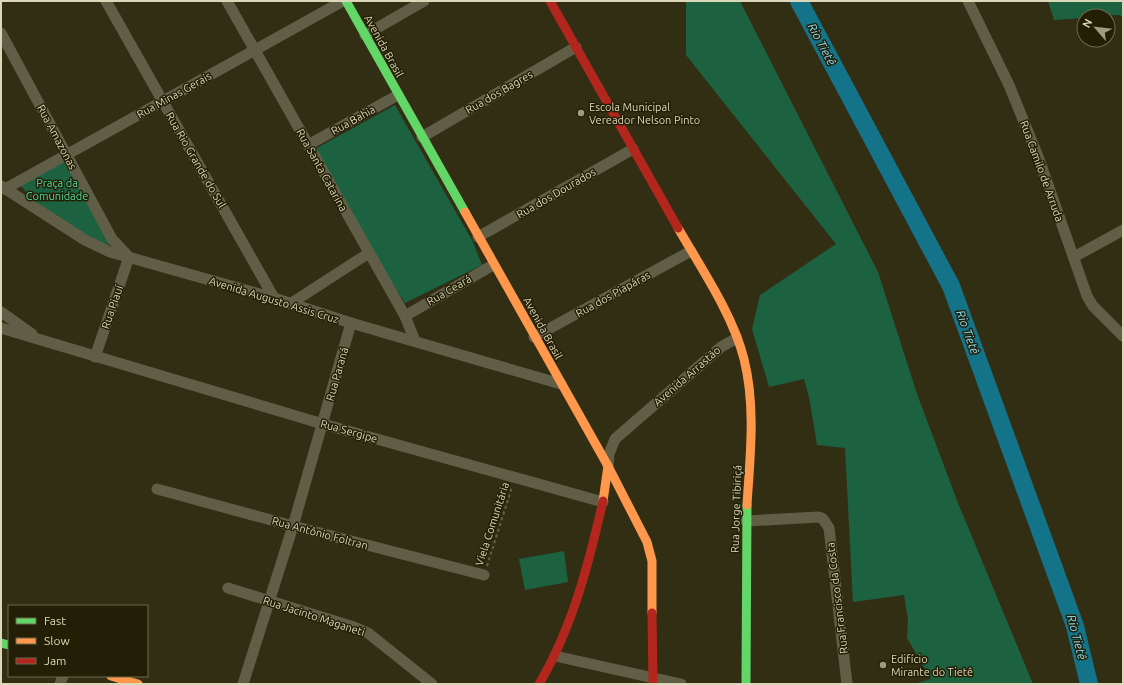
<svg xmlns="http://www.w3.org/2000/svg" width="1124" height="685" font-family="Ubuntu,sans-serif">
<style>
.green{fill:#1c6241}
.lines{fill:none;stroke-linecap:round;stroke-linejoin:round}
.river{stroke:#137389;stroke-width:18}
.path{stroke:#62604c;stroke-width:2;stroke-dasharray:3 3;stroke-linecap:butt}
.street{stroke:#615e48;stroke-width:11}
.fast{stroke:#63d668;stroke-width:9}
.slow{stroke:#ff974d;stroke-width:9}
.jam{stroke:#b3261e;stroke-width:9}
.poi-dot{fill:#a09c7f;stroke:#231f06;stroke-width:1.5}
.labels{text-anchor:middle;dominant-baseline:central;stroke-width:3;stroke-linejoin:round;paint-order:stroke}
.street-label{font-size:11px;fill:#dbd7b8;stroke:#231f06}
.poi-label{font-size:11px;fill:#dbd7b8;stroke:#231f06;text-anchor:start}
.park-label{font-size:11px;fill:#52db9d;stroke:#231f06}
.water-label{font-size:12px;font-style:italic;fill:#89ddf8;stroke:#231f06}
</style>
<rect width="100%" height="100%" fill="#322e14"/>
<g class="green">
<path d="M686,1H740L878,272L917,394L958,503L1033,684H914L931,679L907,638L908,619L904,595L853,602L845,448L817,445L809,397L804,379L769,387L752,329L760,295L836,244L686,55Z"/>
<path d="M1048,1H1123V18L1120,15L1084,16V18L1054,20Z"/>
<path d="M395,105L473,242L482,265L405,303L372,251L315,149Z"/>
<path d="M65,158L111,245L96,241L38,205L21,186Z"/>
<path d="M564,551L568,582L525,590L519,559Z"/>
</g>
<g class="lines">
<path class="river" d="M799,1L951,286L1075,626L1089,684"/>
<path class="path" d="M487,566L512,487"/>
<g class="street">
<path d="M106,1L274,298"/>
<path d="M227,1L405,316L415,341"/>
<path d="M968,1L1009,85L1039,159L1087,296L1093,306L1123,336"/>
<path d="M1,33L112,239L129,257L95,357"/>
<path d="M365,35L424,1"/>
<path d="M422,137L576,47"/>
<path d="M308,145L398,95"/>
<path d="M1,186L85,240L110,252L274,298L351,323L561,384"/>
<path d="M5,189L343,1"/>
<path d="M478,237L633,149"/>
<path d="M1074,257L1123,230"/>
<path d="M290,304L369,253"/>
<path d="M1,312L32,334"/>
<path d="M405,316L493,265"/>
<path d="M1,328L323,424L603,502"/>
<path d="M534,337L691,251"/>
<path d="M608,466L609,454L615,439L721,347L737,338"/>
<path d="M157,489L293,526L484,575"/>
<path d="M746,521L819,517L823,519L829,528L847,684"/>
<path d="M228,588L354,627L368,633L432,684"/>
<path d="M555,656L681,684"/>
<path d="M60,684L63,676"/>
<path d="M243,684L293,526L351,323"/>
</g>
<g class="fast">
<path d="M346,1L465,212"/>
<path d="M1,643L9,645"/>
<path d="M746,684L747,505"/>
</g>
<g class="slow">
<path d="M465,212L608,466L603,501"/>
<path d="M678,228C701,268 733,315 744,359C756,407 750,457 747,505"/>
<path d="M608,466L647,542L652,561V613"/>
<path d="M111,676L138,684"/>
</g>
<g class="jam">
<path d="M550,1L678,228"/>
<path d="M652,613L653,684"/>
<path d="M539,684C572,629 589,563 603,501"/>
</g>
</g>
<g class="poi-dot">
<circle cx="581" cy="113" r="4"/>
<circle cx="883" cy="665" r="4"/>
</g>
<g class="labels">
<g class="street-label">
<text transform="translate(384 46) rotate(61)">Avenida Brasil</text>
<text transform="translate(499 92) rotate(-30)">Rua dos Bagres</text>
<text transform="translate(174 95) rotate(-29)">Rua Minas Gerais</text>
<text transform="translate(353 120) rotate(-29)">Rua Bahia</text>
<text transform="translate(57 137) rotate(62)">Rua Amazonas</text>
<text transform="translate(196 160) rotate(60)">Rua Rio Grande do Sul</text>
<text transform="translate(322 170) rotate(61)">Rua Santa Catarina</text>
<text transform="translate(1042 171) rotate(70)">Rua Camilo de Arruda</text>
<text transform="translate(556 193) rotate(-30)">Rua dos Dourados</text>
<text transform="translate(449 290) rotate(-30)">Rua Ceará</text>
<text transform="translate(613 294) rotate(-29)">Rua dos Piapáras</text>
<text transform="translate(274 300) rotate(17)">Avenida Augusto Assis Cruz</text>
<text transform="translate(112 307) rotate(-71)">Rua Piauí</text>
<text transform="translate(543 328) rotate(61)">Avenida Brasil</text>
<text transform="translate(337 374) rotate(-74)">Rua Paraná</text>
<text transform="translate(687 376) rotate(-41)">Avenida Arrastão</text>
<text transform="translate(349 431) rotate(16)">Rua Sergipe</text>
<text transform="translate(736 509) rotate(-88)">Rua Jorge Tibiriçá</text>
<text transform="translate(492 524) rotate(-72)">Viela Comunitária</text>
<text transform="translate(320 533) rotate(15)">Rua Antônio Foltran</text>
<text transform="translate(837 598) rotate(-97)">Rua Francisco da Costa</text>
<text transform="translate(314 616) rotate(18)">Rua Jacinto Maganeti</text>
</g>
<g class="poi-label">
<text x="589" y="107">Escola Municipal<tspan x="589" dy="13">Vereador Nelson Pinto</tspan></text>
<text x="891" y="659">Edifício<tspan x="891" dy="13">Mirante do Tietê</tspan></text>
</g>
<g class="park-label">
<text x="57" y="183">Praça da<tspan x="57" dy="13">Comunidade</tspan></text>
</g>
<g class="water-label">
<text transform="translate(822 44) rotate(62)">Rio Tietê</text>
<text transform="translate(968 332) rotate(70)">Rio Tietê</text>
<text transform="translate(1077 637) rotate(75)">Rio Tietê</text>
</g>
</g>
<rect width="1124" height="685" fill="none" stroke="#dbd7b8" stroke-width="4"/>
<rect x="8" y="605" width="140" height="72" fill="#231f06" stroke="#6d694d"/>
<rect x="16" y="618" width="20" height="6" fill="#63d668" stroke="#6d694d"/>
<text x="44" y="625" font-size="12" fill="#dbd7b8">Fast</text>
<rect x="16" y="638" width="20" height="6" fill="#ff974d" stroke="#6d694d"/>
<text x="44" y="645" font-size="12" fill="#dbd7b8">Slow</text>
<rect x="16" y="658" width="20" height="6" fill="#b3261e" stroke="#6d694d"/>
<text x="44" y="665" font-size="12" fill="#dbd7b8">Jam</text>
<g transform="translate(1096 28) rotate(298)"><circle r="19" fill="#231f06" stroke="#6d694d"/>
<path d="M0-3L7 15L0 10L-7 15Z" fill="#a09c7f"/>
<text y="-6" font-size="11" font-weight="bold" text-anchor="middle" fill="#dbd7b8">N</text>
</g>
</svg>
